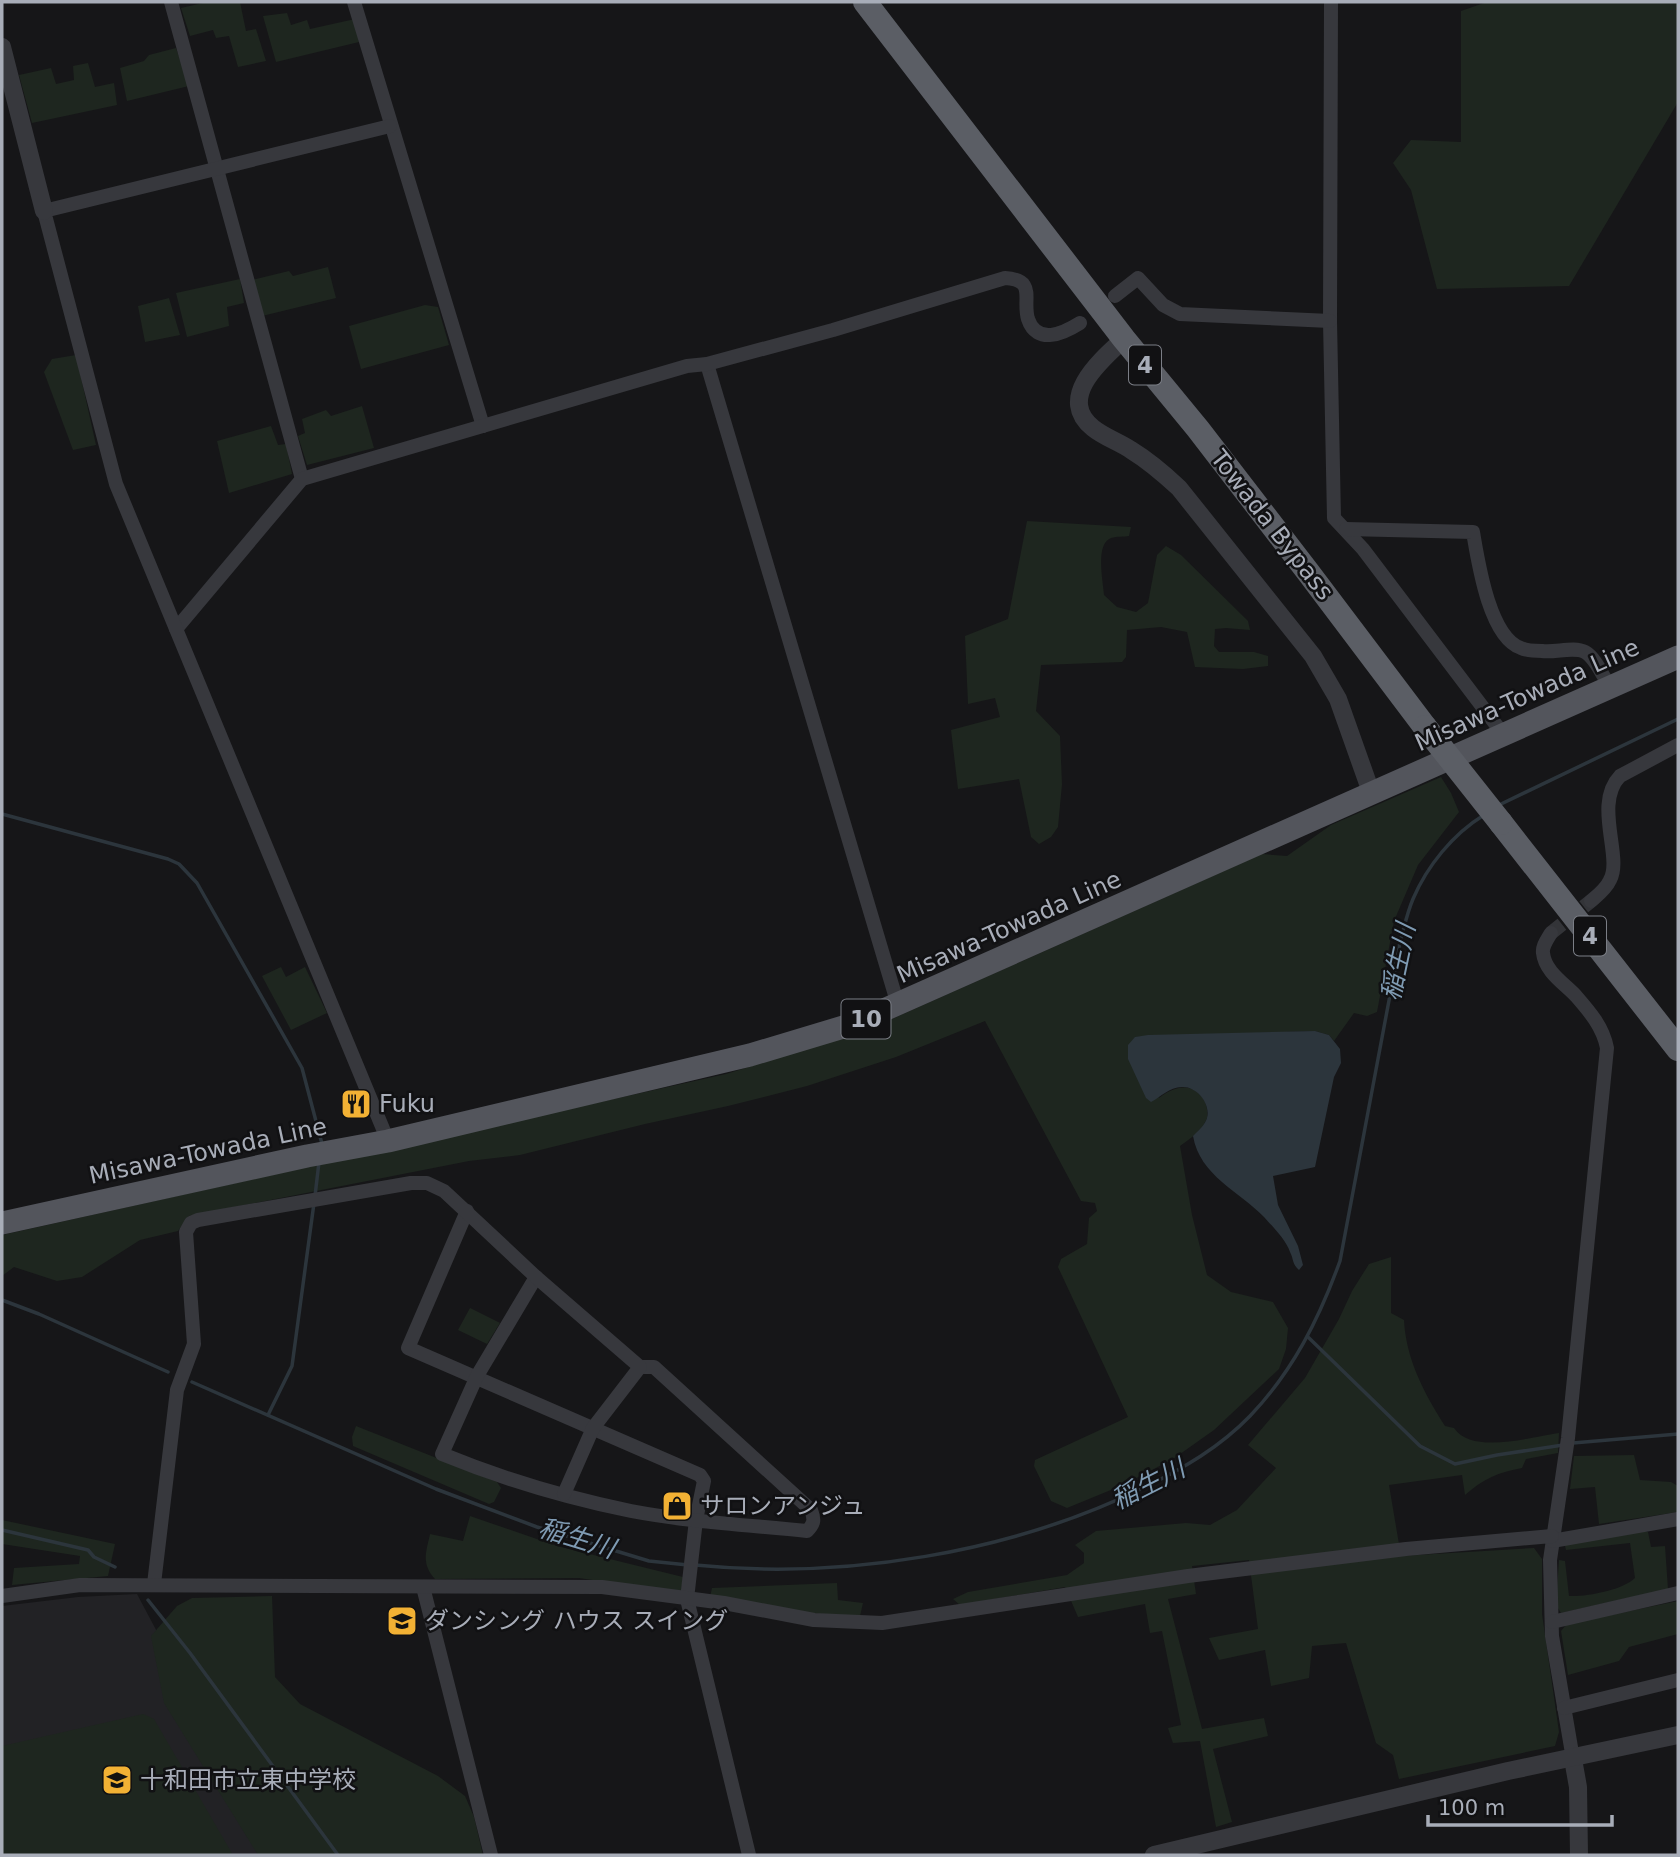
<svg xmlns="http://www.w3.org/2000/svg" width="1680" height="1857" font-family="'DejaVu Sans','Noto Sans JP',sans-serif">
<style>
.built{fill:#222225}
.green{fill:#1e261f}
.water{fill:#2c353c}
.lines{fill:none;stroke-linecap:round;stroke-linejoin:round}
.stream{stroke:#2c353c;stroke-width:3.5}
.minor-tunnel{stroke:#333438;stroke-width:14;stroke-dasharray:14 7;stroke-linecap:butt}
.minor{stroke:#37383d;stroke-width:14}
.tertiary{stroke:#37383d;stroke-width:18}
.primary{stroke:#53555c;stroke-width:23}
.trunk{stroke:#5b5e65;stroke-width:24}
.trunk-bridge{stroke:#5b5e65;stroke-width:24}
.labels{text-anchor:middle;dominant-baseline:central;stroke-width:5;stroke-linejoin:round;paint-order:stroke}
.shield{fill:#111113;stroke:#7b7e86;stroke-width:2}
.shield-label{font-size:23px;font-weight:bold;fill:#a8adb8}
.street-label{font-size:24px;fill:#a8adb8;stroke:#111113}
.poi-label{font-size:24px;fill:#a8adb8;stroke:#111113;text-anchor:start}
.water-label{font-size:26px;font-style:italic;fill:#7f9bb3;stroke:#111113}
</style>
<rect width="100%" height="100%" fill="#161618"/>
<path class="built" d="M137,1594L163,1643L282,1855H2V1606L78,1597Z"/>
<g class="green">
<path d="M207,2H240L246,31L256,29L266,61L238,67L229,36L216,38L213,30L190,36L181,8Z"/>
<path d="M1487,2H1678V102L1569,286L1437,289L1411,190L1393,163L1411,140L1461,142V11Z"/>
<path d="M287,13L291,25L307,20L310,29L355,19L359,42L276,62L263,16Z"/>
<path d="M176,48L189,86L127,101L120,68L144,61L149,55Z"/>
<path d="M88,63L95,87L114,83L117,105L32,123L19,75L51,68L56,84L74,80L73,66Z"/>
<path d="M328,267L336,298L262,316L252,280L289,271L293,276Z"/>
<path d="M240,279L244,303L227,307L229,326L187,337L176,293Z"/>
<path d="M169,298L180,335L145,342L138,306Z"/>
<path d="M425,305L438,307L449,345L361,369L349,326Z"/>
<path d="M76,355L96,445L73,450L44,372L52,359Z"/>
<path d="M362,406L374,448L307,465L298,436L305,433L302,419L326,410L331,416Z"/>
<path d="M271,426L278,445L286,444L292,474L229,493L217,441Z"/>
<path d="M1027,521L1131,527L1129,536C1124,537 1117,536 1111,538C1095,544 1103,581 1104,595L1117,607L1136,612L1148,603L1157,555L1166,546L1181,555L1248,621L1250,630L1226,628L1215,629L1214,646L1219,652H1254L1268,656V666L1243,669L1195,667L1187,632L1161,627L1127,630L1126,657L1122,662L1041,665L1036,711L1060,736L1062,784L1058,827L1051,837L1039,844L1031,837L1019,779L958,789L951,730L1000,717L995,698L968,704L965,636L1008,619Z"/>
<path d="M1441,777L1451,793L1459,812L1418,865L1394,921L1377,1012L1367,1016L1354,1013L1334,1041L1329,1035L1315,1031L1135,1037L1159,1098C1174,1086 1194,1081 1205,1102C1207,1107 1208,1113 1207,1118C1203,1130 1190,1139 1180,1146L1192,1215L1207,1275L1231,1292L1273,1302L1288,1328L1286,1349L1279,1369L1214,1430L1173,1459L1123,1485L1067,1508L1051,1501L1034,1466L1035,1460L1128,1417L1058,1267L1061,1259L1087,1244L1089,1218L1097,1211L1095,1203L1081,1201L985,1021L896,1057L807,1086L728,1106L645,1124L520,1155L469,1161L189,1216L178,1231L140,1240L82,1277L57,1281L14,1267L2,1276V1235L726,1074L865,1031L1262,854L1287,856L1331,825Z"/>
<path d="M281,967L286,977L305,967L327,1013L291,1030L262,976Z"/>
<path d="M1391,1257V1313L1404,1320C1406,1359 1424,1393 1445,1426L1454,1428C1472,1455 1531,1437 1559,1433L1558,1453L1526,1459L1522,1468C1499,1472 1483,1479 1465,1495L1462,1475L1389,1485L1401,1556L1534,1548L1542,1559V1614L1559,1732L1555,1746L1399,1779L1393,1755L1376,1743L1346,1643L1312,1646L1309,1678L1271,1686L1265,1650L1219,1660L1209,1638L1258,1629L1249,1560L1192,1566L1196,1594L1168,1599L1202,1729L1264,1718L1268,1736L1213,1749L1232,1822L1216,1827L1200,1741L1173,1743L1168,1728L1181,1725L1162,1631L1150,1633L1145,1604L1078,1617L1065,1587L960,1605L953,1599L968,1592L1067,1575L1084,1563V1553L1075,1545L1096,1531L1186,1523L1210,1525L1237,1510L1276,1468L1248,1445L1305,1378L1339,1319L1352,1291L1369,1264Z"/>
<path d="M470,1308L500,1323L487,1344L458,1330Z"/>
<path d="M356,1426L497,1482L501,1488L494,1502L489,1504L353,1446L352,1437Z"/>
<path d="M1634,1455L1640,1480L1671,1482L1678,1486V1512L1599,1524L1595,1487L1570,1489L1574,1456Z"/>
<path d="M470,1516L557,1546L683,1577L681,1593L579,1578L435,1579C421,1563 426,1553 430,1534L463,1541Z"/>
<path d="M2,1520L115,1544L108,1576L12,1585L14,1568L79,1564L80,1556L2,1544Z"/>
<path d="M1640,1531L1648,1532L1651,1547L1665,1546L1668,1589L1561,1613L1556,1605L1559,1560L1565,1561L1569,1596C1586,1597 1623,1590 1635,1578L1630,1543L1566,1550L1564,1542Z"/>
<path d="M837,1583L838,1600L863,1603L860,1616L807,1613L710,1597L712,1588Z"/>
<path d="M272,1596L275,1677L300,1704L438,1776L465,1796L474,1817L483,1855H258L164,1703L151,1636L177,1606L192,1598Z"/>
<path d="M1678,1601V1634L1629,1647L1619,1661L1568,1675L1561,1631L1567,1624Z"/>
<path d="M143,1714L154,1719L233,1855H2V1746Z"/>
</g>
<path class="water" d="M1315,1031L1329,1035L1340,1049L1341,1063L1334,1077L1315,1167L1273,1176L1278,1205L1298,1246L1303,1265L1299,1270C1292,1264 1294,1260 1290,1252C1286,1240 1272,1226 1264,1217C1239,1191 1200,1176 1193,1136C1198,1131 1205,1125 1207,1118C1211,1103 1196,1086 1182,1087C1169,1087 1161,1097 1151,1102L1146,1098L1128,1059V1045L1135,1037L1148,1035Z"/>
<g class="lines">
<g class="stream">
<path d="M1499,805L1678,719"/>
<path d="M2,814L168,859L179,864L197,883L302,1068L322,1144"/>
<path d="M315,1196L319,1162"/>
<path d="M2,1300L39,1314L168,1372"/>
<path d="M1308,1337L1420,1446L1455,1464L1497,1455L1563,1445"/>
<path d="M192,1382L436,1489L537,1527L649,1561L688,1565"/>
<path d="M268,1415L292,1366L314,1203"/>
<path d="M1573,1443L1678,1434"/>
<path d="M2,1530L88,1550L94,1557L115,1567"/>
<path d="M695,1565C844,1580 1011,1553 1145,1487C1184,1468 1220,1447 1250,1416C1293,1371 1319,1319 1340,1261L1400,942C1404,928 1407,913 1413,899C1427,866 1453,834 1484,815"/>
<path d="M148,1600L190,1653L338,1855"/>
</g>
<path class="minor-tunnel" d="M1551,933L1591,901"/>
<g class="minor">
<path d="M171,2L302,479"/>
<path d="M354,2L483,426"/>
<path d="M1331,2L1330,321L1334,518L1363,549L1503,734"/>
<path d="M1115,296L1138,278L1163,305L1180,314L1330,321"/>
<path d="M707,364L898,1005"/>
<path d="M1346,529L1473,532C1478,561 1489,637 1521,648C1527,651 1536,651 1542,651C1555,653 1574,646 1585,652C1596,658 1603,677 1610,687"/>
<path d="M176,629L302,479L687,366L707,364L833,330L1005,278C1037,280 1022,299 1028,319C1037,346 1064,333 1080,323"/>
<path d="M1591,901C1598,895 1606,889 1610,880C1623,857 1593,804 1620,776L1678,745"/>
<path d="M1551,933C1547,940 1542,946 1543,953C1545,972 1565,984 1576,996C1590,1012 1603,1027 1607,1048L1568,1438L1550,1560L1552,1636L1573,1759"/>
<path d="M388,1141L116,484L44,211L390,126"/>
<path d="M467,1211L408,1348L700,1475L704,1481L696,1520L687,1599L749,1855"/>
<path d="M536,1277L477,1376L442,1454C503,1479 567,1498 631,1511C689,1522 748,1525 807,1531C814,1524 815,1520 811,1510L654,1367H640"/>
<path d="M1552,1541L1678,1519"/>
<path d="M154,1584L177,1390L194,1344L186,1232L191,1223L198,1220L411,1183H427L444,1191L536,1277L640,1367L593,1428L564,1494"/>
<path d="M423,1587L491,1855"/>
<path d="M2,1596L80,1585L602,1587L724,1603L814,1620L882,1623L1188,1576L1406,1549L1552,1536"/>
<path d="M1552,1622L1678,1593"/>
<path d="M1564,1708L1678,1680"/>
</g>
<g class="tertiary">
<path d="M2,47L44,211"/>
<path d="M1124,339C1101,360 1056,398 1093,428C1104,437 1119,442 1131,450C1149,461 1164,474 1179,488L1313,656L1338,699L1371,792"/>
<path d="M1573,1759L1578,1787L1579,1855"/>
<path d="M1154,1855L1508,1771L1678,1735"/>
</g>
<path class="primary" d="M2,1223L307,1156L388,1141L750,1055L850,1025L1678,657"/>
<g class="trunk">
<path d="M865,2L1124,339L1198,429L1308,572L1425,727"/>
<path d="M1501,823L1678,1049"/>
</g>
<path class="trunk-bridge" d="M1425,727L1501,823"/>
</g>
<defs>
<g id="restaurant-square" transform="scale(1.575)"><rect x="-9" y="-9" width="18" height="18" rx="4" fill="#f2b134" stroke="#111113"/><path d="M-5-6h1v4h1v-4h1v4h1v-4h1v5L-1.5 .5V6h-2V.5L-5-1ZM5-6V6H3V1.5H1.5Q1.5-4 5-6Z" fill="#111"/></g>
<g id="shop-square" transform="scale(1.575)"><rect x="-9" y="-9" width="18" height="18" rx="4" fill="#f2b134" stroke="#111113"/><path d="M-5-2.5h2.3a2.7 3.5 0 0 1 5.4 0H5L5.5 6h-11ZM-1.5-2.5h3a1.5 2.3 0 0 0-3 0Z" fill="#111"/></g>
<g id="school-square" transform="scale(1.575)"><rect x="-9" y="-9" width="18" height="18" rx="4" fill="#f2b134" stroke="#111113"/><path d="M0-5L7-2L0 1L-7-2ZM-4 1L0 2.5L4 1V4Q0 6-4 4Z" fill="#111"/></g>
</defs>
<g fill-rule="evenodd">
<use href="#restaurant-square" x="356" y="1104"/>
<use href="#shop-square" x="677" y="1506"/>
<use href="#school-square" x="402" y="1621"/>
<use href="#school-square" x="117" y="1780"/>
</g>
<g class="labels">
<g class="shield">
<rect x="1129" y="345.5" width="32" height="39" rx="5"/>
<rect x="1574" y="916.5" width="32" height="39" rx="5"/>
<rect x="841.5" y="999.5" width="49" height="39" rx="5"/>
</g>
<g class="shield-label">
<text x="1145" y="365">4</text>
<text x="1590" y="936">4</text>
<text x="866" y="1019">10</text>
</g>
<g class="street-label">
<text transform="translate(1272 525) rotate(52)">Towada Bypass</text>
<text transform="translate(1527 695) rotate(-24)">Misawa-Towada Line</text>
<text transform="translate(1009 927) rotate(-24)">Misawa-Towada Line</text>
<text transform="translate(208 1151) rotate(-12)">Misawa-Towada Line</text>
</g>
<g class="poi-label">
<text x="379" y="1104">Fuku</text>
<text x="700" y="1506">サロンアンジュ</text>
<text x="425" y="1621">ダンシング ハウス スイング</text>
<text x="140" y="1780">十和田市立東中学校</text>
</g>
<g class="water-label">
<text transform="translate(1398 962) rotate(-78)">稲生川</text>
<text transform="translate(1148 1484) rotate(-27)">稲生川</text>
<text transform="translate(577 1538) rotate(17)">稲生川</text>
</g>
</g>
<rect width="1680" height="1857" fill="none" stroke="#a8adb8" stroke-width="7"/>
<path d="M1428 1815v10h184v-10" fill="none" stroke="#a8adb8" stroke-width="3.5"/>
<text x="1438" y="1815" font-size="21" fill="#a8adb8" stroke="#111113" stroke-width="5" paint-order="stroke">100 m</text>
</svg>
